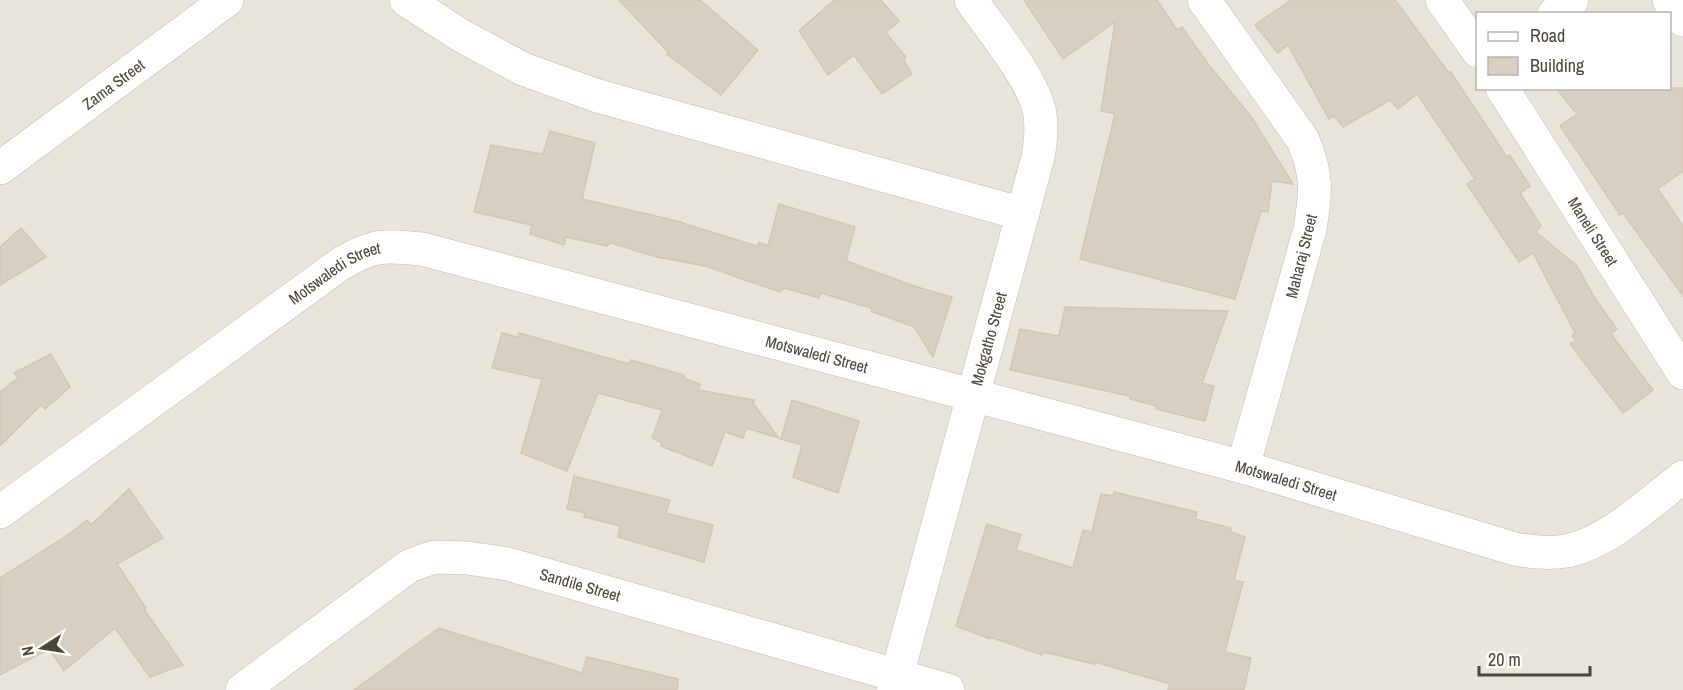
<svg xmlns="http://www.w3.org/2000/svg" width="1683" height="690" font-family="'Archivo Narrow',sans-serif">
<style>
.residential{fill:#eae5da;fill-rule:evenodd}
.building{fill:#d8cfc1;stroke:#d3c7b4;stroke-width:1.5}
.lines{fill:none;stroke-linecap:round;stroke-linejoin:round}
.minor-casing{stroke:#c2bbae;stroke-width:34}
.minor{stroke:#fff;stroke-width:33}
.labels{text-anchor:middle;dominant-baseline:central;stroke-width:6;stroke-linejoin:round;paint-order:stroke}
.street-label{font-size:16px;fill:#4b4439;stroke:#fff}
</style>
<rect width="100%" height="100%" fill="#f6f3ec"/>
<path class="residential" d="M0,0H1683V690H0ZM1478,14H1670V88H1478Z"/>
<g class="building">
<path d="M619,0H700L758,50L721,95L667,54L668,52Z"/>
<path d="M834,0H881L899,21L886,33L906,57L904,61L912,74L882,94L854,55L828,75L799,31Z"/>
<path d="M1024,0H1157L1177,30L1182,27L1209,65L1252,118L1293,184L1272,181L1268,212L1261,211L1235,299L1080,259L1115,114L1101,111L1115,22L1063,59Z"/>
<path d="M1291,0H1395L1449,73L1450,71L1507,157L1510,155L1530,186L1520,193L1541,226L1536,232L1577,266L1596,300L1617,329L1611,334L1653,390L1623,413L1570,344L1576,340L1572,336L1575,333L1533,253L1519,262L1467,184L1475,179L1417,94L1398,109L1390,100L1343,127L1334,116L1329,119L1288,45L1278,53L1255,25Z"/>
<path d="M1556,88H1683V171L1658,189L1683,226V296L1623,213L1620,215L1560,126L1577,114Z"/>
<path d="M550,131L595,143L582,199L682,222V223L757,246L759,242L768,246L779,204L855,227L846,261L917,287L952,297L933,357L914,327L871,311V308L821,293L819,298L785,288L780,292L705,266L657,257L611,243L607,246L566,237L564,245L530,234L532,225L474,212L491,145L543,154Z"/>
<path d="M21,228L46,257L0,285V247Z"/>
<path d="M1065,307L1228,311L1202,383L1214,386L1205,421L1156,409L1157,406L1130,399V396L1010,370L1020,329L1059,336Z"/>
<path d="M502,333L518,337L519,333L629,364L631,360L684,375L685,379L700,384L698,390L754,400L753,403L779,438L746,428L743,438L725,432L712,466L661,446L662,443L652,438L662,410L598,393L567,471L521,453L542,379L492,368Z"/>
<path d="M51,354L70,387L45,409L41,405L0,446V392L18,378L14,373Z"/>
<path d="M792,400L859,421L838,493L793,477L802,445L781,439Z"/>
<path d="M574,476L670,500L666,513L713,525L704,562L618,537L620,526L584,517L585,513L567,509Z"/>
<path d="M129,489L163,538L117,564L146,608L144,609L183,665L150,677L115,628L64,671L49,649L0,675V578L65,537L87,520L91,525Z"/>
<path d="M1114,492L1197,512L1195,519L1231,528V532L1245,537L1234,580L1243,582L1225,652L1251,658L1244,690H1168L1170,684L1095,662V664L1043,652L1042,655L990,637V639L956,626L987,524L1021,535L1016,550L1073,568L1083,530L1092,532L1101,494L1113,496Z"/>
<path d="M439,628L582,673L587,657L678,679L677,690H354Z"/>
</g>
<g class="lines">
<g class="minor-casing">
<g id="minor">
<path d="M406,0L460,35L523,69L598,96L1023,214"/>
<path d="M1204,0L1303,140C1318,176 1316,192 1310,229L1243,467"/>
<path d="M1442,0L1478,51"/>
<path d="M1669,0L1683,20"/>
<path d="M1554,14L1572,0"/>
<path id="s1" d="M1502,88L1683,373"/>
<path id="s2" d="M0,168L227,0"/>
<path id="s3" d="M0,512L339,265C373,244 384,245 422,249L1243,467L1515,549C1531,552 1549,554 1566,551C1608,543 1649,503 1683,477"/>
<path id="s4" d="M242,690L409,566L434,557L467,558L508,564L948,690"/>
<path id="s5" d="M893,690L1038,157C1041,140 1043,123 1038,106C1028,73 992,30 971,0"/>
</g>
</g>
<use href="#minor" class="minor"/>
</g>
<g class="labels">
<g class="street-label">
<text stroke="none"><textPath href="#s2" startOffset="141">Zama Street</textPath></text>
<text stroke="none"><textPath href="#s1" startOffset="170">Maneli Street</textPath></text>
<text transform="translate(1301 256) rotate(-76)">Maharaj Street</text>
<text stroke="none"><textPath href="#s3" startOffset="412">Motswaledi Street</textPath></text>
<text stroke="none"><textPath href="#s5" startOffset="364">Mokgatho Street</textPath></text>
<text stroke="none"><textPath href="#s3" startOffset="915">Motswaledi Street</textPath></text>
<text stroke="none"><textPath href="#s3" startOffset="1401">Motswaledi Street</textPath></text>
<text stroke="none"><textPath href="#s4" startOffset="384">Sandile Street</textPath></text>
</g>
</g>
<rect x="1476" y="12" width="195" height="78" fill="#ffffff" stroke="#b7b4b0" stroke-width="1.5"/>
<rect x="1488" y="32" width="30" height="9" fill="#ffffff" stroke="#b7b4b0" stroke-width="1.5"/>
<text x="1530" y="42" font-size="18" fill="#4b4439">Road</text>
<rect x="1488" y="57" width="30" height="18" fill="#d8cfc1" stroke="#b7b4b0" stroke-width="1.5"/>
<text x="1530" y="72" font-size="18" fill="#4b4439">Building</text>
<g transform="translate(42 648) rotate(258)" stroke="#ffffff" stroke-width="4.5" paint-order="stroke">
<path d="M0-4.5L10 22L0 15L-10 22Z" fill="#4b4439"/>
<text y="-9" font-size="16" font-weight="bold" text-anchor="middle" fill="#4b4439">N</text>
</g>
<path d="M1479 666v9h111v-9" fill="none" stroke="#4b4439" stroke-width="3"/>
<text x="1488" y="666" font-size="18" fill="#4b4439" stroke="#ffffff" stroke-width="4.5" paint-order="stroke">20 m</text>
</svg>
